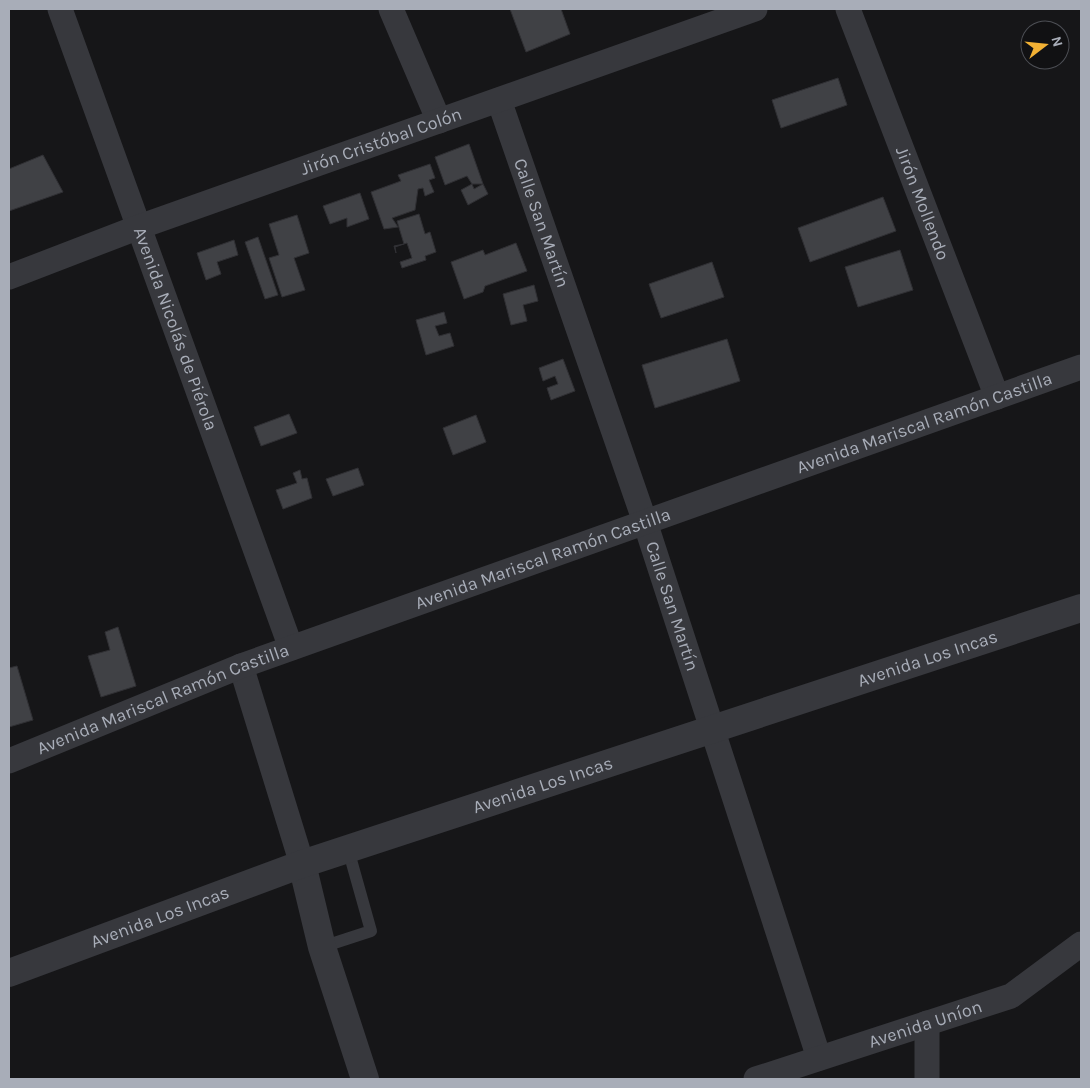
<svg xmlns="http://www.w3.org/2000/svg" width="1090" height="1088" font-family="Karla,sans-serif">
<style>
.building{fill:#404145;stroke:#303034}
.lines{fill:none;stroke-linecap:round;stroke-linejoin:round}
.service{stroke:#37383d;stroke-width:12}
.minor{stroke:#37383d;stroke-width:25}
.tertiary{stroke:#37383d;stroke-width:28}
.labels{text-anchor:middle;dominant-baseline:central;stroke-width:4;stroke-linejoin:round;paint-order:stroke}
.street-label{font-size:18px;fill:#a8adb8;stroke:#111113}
</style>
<rect width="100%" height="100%" fill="#161618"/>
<g class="building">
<path d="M510,9H561L570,34L526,52Z"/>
<path d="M838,78L847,105L781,128L772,100Z"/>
<path d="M469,144L483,184H472L467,176L445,185L435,157Z"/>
<path d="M43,155L63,192L9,211V169Z"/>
<path d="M430,164L435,178L429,180L434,192L425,196L423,188L418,189L415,210L392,218L398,227L384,229L371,192L401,181L398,175Z"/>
<path d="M472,184L474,189L483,184L488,194L468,205L461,190Z"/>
<path d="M360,193L369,219L347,227V218L330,224L323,206Z"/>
<path d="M883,197L896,231L810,262L798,228Z"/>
<path d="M419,214L425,234L430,232L436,252L425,256L426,260L402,268L400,262L412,258L407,243L395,247L396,253L394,246L404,244L397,221Z"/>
<path d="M297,215L309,253L294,258L305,290L282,297L269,258L279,255L269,224Z"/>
<path d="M258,237L278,295L265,299L245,242Z"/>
<path d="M234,240L238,255L217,262L221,274L206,280L197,253Z"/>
<path d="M516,243L527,271L485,286L483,292L464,299L451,262L483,250L485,255Z"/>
<path d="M900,250L913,290L858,307L845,267Z"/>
<path d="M712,262L724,297L661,318L649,284Z"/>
<path d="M534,285L538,301L523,305L527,321L511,325L503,294Z"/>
<path d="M444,312L447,323L435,326L439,336L450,333L454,346L426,355L416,320Z"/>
<path d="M727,339L740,381L655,408L642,365Z"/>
<path d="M563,359L575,391L551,400L547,388L558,384L555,376L543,381L539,368Z"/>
<path d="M289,414L297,433L261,446L254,427Z"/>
<path d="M476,415L486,442L453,455L443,428Z"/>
<path d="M358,468L364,485L333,496L326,479Z"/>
<path d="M300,470L302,479L307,478L312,498L283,509L276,490L297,483L293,473Z"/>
<path d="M118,627L136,686L101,697L88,656L110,650L105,632Z"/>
<path d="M17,666L33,720L9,727V668Z"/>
</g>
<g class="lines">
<path class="service" d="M322,947L371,931L348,849"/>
<g class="minor">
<path id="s1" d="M60,9L291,648"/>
<path d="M391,9L439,121"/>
<path id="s2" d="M848,9L997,397"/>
<path id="s3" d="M499,100L645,522L819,1058"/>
<path id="s4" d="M9,277L139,227L755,9"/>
<path d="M241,666L302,864"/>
<path id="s5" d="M9,761L241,666L1081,367"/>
<path id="s6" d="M756,1079L1011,996L1081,944"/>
<path d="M927,1079V1023"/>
</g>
<g class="tertiary">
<path d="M302,864L322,947L365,1079"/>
<path id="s7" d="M9,973L302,864L1081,608"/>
</g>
</g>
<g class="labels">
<g class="street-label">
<text stroke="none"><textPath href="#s4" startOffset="396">Jirón Cristóbal Colón</textPath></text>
<text stroke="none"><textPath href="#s2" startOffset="208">Jirón Mollendo</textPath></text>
<text stroke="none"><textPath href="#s3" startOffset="130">Calle San Martín</textPath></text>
<text stroke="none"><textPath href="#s1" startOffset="340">Avenida Nicolás de Piérola</textPath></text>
<text stroke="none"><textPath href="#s5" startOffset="976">Avenida Mariscal Ramón Castilla</textPath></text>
<text stroke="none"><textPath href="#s5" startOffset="571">Avenida Mariscal Ramón Castilla</textPath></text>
<text stroke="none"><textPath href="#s3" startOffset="535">Calle San Martín</textPath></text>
<text stroke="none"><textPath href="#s7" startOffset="971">Avenida Los Incas</textPath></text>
<text stroke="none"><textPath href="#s5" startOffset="166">Avenida Mariscal Ramón Castilla</textPath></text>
<text stroke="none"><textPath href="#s7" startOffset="566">Avenida Los Incas</textPath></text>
<text stroke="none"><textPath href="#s7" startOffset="161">Avenida Los Incas</textPath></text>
<text stroke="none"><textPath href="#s6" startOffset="178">Avenida Uníon</textPath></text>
</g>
</g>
<rect width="1090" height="1088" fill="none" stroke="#a8adb8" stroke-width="20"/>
<g transform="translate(1045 45) rotate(74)"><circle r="24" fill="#111113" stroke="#4d4f55"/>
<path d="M0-4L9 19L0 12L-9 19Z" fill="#f2b134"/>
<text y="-8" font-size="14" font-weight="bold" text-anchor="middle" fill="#a8adb8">N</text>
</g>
</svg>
